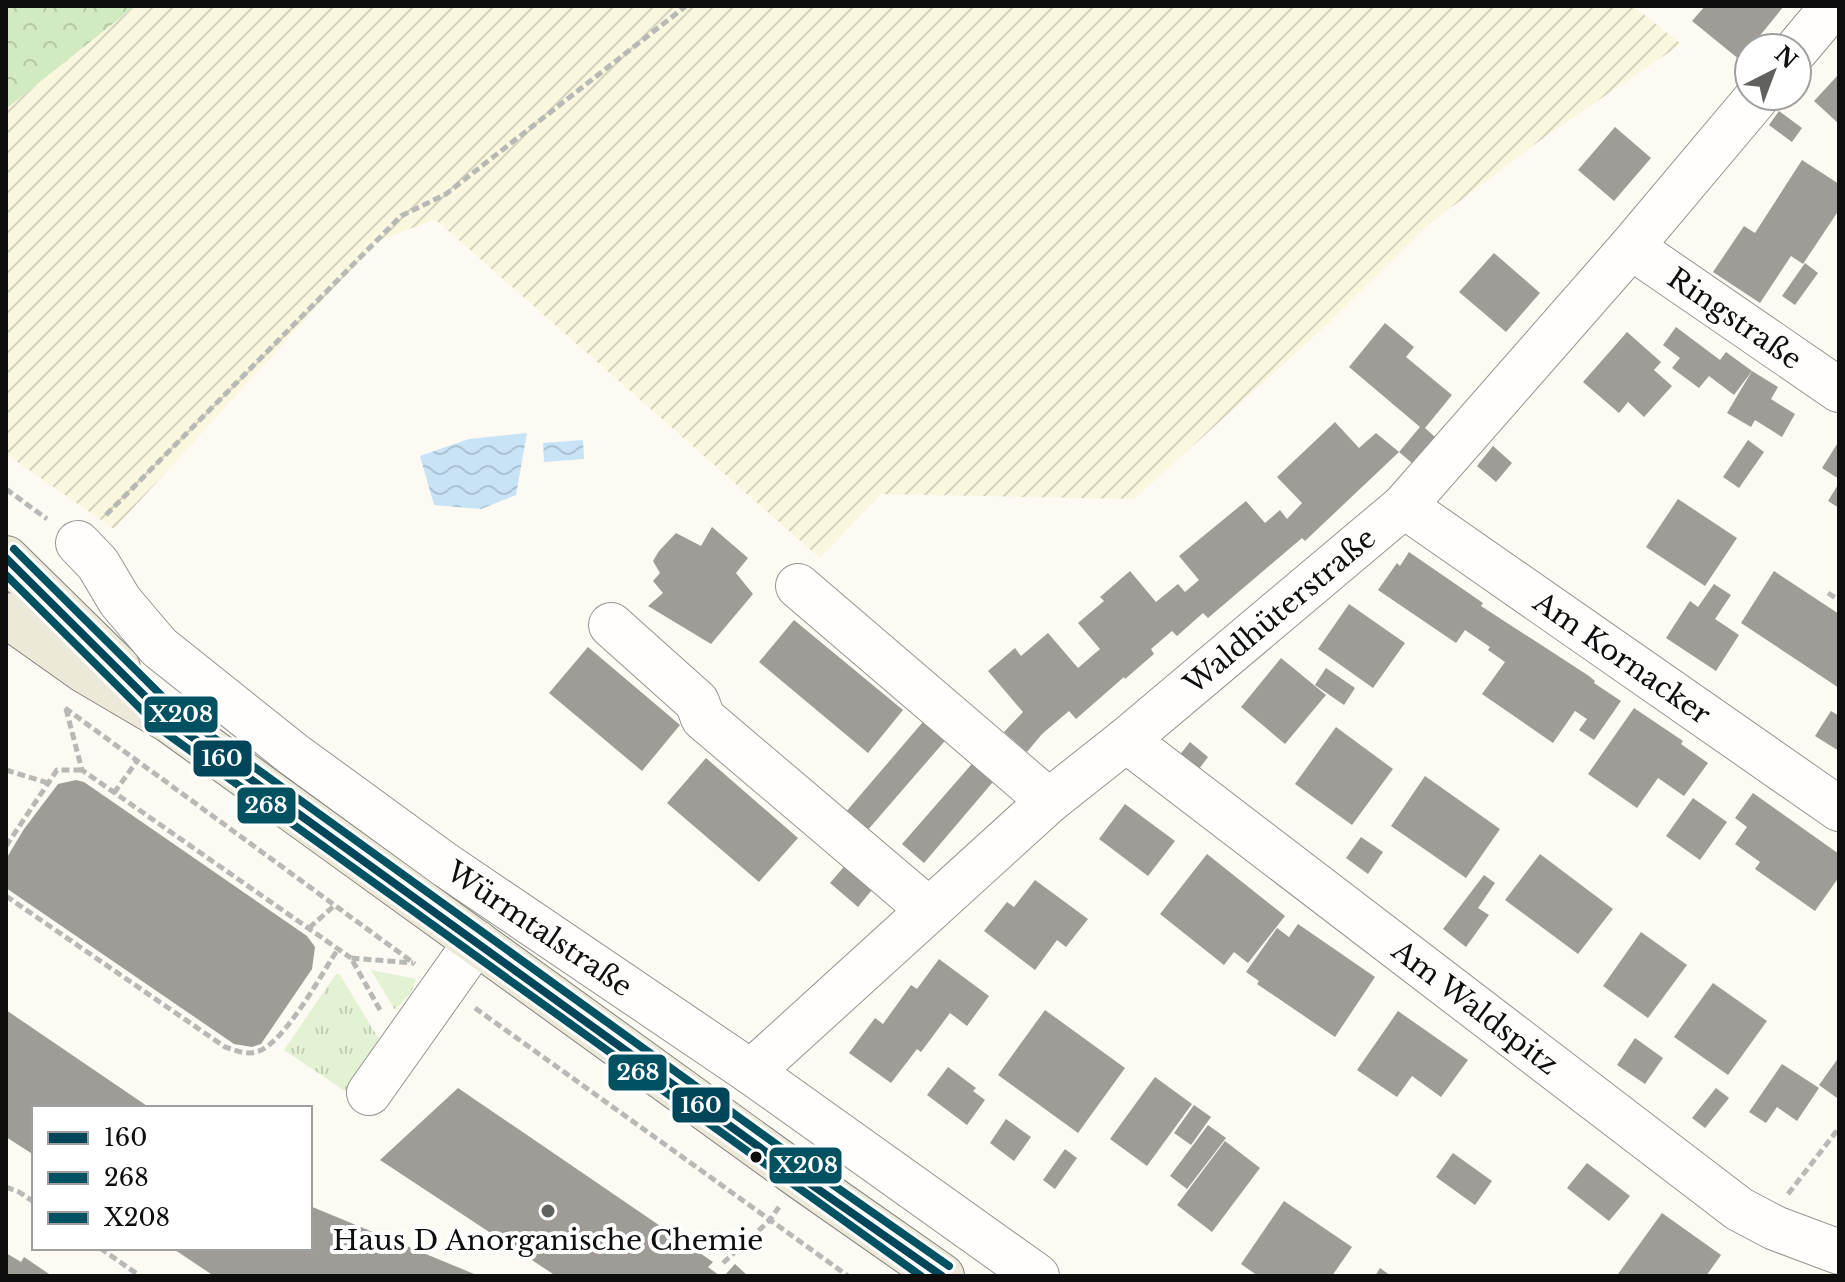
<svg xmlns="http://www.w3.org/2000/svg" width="1845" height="1282" font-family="'Libre Baskerville',serif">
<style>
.farmland{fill:url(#farmland-furrows)}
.grass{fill:url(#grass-tufts)}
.forest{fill:url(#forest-crowns)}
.water{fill:url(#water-waves)}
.building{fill:#9f9c98}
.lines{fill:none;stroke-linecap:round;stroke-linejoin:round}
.minor-casing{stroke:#959491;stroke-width:46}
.major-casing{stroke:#82827e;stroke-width:46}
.path{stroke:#b8b8b6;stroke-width:5;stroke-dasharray:8 4;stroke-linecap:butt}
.minor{stroke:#fffefd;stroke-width:44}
.major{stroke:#ede9d8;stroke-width:44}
.bus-1-casing{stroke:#fff;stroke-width:14}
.bus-2-casing{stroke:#fff;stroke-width:14}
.bus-3-casing{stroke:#fff;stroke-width:14}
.bus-1{stroke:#00465a;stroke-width:8}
.bus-2{stroke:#005262;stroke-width:8}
.bus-3{stroke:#005262;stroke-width:8}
.bus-dot{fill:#0e0e0e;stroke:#fff;stroke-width:3}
.poi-dot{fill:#61615e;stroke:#fff;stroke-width:3}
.labels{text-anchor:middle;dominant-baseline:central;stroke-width:8;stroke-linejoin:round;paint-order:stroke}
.street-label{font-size:28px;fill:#0e0e0e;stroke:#fff}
.poi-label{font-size:28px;fill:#0e0e0e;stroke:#fff}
.line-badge{stroke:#fff;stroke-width:3}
.badge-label{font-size:22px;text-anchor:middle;font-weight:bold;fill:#fff}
</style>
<defs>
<pattern id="farmland-furrows" width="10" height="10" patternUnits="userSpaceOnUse" patternTransform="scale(2)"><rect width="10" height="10" fill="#f9f7de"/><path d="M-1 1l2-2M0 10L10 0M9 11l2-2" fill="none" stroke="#d4d3bd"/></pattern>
<pattern id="grass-tufts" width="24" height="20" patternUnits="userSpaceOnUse" patternTransform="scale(2)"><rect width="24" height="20" fill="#e3f2d2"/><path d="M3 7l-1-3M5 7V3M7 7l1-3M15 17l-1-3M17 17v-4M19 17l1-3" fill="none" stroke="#c2ceb3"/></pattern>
<pattern id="forest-crowns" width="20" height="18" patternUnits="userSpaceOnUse" patternTransform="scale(2)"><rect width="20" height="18" fill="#d2eabf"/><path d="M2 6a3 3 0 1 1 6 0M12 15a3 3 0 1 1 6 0" fill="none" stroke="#b3c8a3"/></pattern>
<pattern id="water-waves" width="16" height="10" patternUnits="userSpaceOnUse" patternTransform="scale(2)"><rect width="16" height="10" fill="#c8e3f6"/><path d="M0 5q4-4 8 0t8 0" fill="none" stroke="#abc2d2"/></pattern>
</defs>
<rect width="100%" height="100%" fill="#fcfaf2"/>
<path class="farmland" d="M135,6H1633L1681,44L1546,136L1428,225L1328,324L1134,499L881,494L820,558L435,219L376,242L114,529L6,454V109Z"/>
<g class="grass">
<path d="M371,970L416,979L411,993L395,1010Z"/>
<path d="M336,974L340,975L379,1039L345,1091L284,1050Z"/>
</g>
<path class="forest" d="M6,6H135L6,109Z"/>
<g class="water">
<path d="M527,433L516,495L481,509L434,505L420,456L469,439Z"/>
<path d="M583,440L584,459L544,462L543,443Z"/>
</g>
<g class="building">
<path d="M1705,6H1784L1740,60L1692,21Z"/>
<path d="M1839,74V124L1814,101Z"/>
<path d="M1779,111L1802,128L1792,142L1769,125Z"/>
<path d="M1615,127L1651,158L1614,201L1578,170Z"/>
<path d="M1802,160L1839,184V210L1803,264L1791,256L1760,303L1713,272L1744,226L1755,233Z"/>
<path d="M1494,253L1540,293L1506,332L1459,292Z"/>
<path d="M1805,263L1818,273L1795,305L1782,296Z"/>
<path d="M1385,323L1414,347L1406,357L1452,395L1425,428L1435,437L1412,463L1399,452L1305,541L1302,538L1208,618L1203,613L1177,636L1172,631L1151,649L1154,654L1125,679L1124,677L1076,719L1069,711L1042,734L1027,752L1004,732L1023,712L988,671L1015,648L1021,656L1048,633L1078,668L1100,649L1078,623L1104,601L1100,597L1130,571L1156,602L1178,584L1185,592L1199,580L1179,556L1246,501L1265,523L1280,510L1287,519L1302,503L1277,477L1335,422L1359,448L1376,433L1399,452L1420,427L1349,367Z"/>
<path d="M1676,327L1720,360L1726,352L1752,371L1734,395L1709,376L1699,388L1672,368L1680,358L1663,345Z"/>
<path d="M1627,332L1661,362L1654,370L1672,386L1644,417L1628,402L1619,413L1583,382Z"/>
<path d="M1752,371L1778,387L1771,399L1795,414L1782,437L1755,420L1751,427L1727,413Z"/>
<path d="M1748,440L1764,452L1739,488L1723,477Z"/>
<path d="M1839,441V479L1822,468Z"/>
<path d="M1493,446L1512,463L1496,482L1477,466Z"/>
<path d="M1839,483V508L1828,501Z"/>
<path d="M1678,499L1737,538L1705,586L1646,547Z"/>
<path d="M712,527L748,558L736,573L753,594L711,644L648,606L663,593L653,581L660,573L653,561L659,551L676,533L701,546Z"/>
<path d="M1409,552L1483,603L1481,606L1589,676L1595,681L1594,683L1621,701L1594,740L1579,730L1587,719L1575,711L1553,743L1482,694L1505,662L1488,650L1490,647L1465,630L1456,643L1378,590L1397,563L1400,566Z"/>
<path d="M1774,571L1839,614V688L1741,623Z"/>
<path d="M1714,584L1731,595L1715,619L1739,635L1716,671L1666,638L1690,601L1698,607Z"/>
<path d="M1349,604L1405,643L1373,688L1318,649Z"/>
<path d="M794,620L903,710L868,753L759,662Z"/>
<path d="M588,647L680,725L642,771L549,693Z"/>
<path d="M1281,658L1326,695L1285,744L1241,707Z"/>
<path d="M1326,668L1355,688L1344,705L1315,685Z"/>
<path d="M1634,708L1683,741L1681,744L1708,763L1684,796L1658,778L1637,808L1588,774Z"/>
<path d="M1831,711L1839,716V751L1815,736Z"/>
<path d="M928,716L950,735L860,839L839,820Z"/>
<path d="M1336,727L1393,769L1352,825L1295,784Z"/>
<path d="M1190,742L1208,757L1196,773L1178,757Z"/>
<path d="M706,758L798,838L759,882L667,803Z"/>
<path d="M977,758L998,776L924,863L902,844Z"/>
<path d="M1425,776L1500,829L1466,878L1391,826Z"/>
<path d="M76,780L84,782L307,936L315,947L312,969L261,1044L252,1047L234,1044L6,888V859L24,829L58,784Z"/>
<path d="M1753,793L1839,854V877L1815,911L1755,869L1760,862L1735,844L1747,827L1735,818Z"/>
<path d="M1693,798L1727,822L1700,860L1666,836Z"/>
<path d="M1125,804L1175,841L1148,876L1099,839Z"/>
<path d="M1361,837L1383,852L1368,874L1346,858Z"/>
<path d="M1207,854L1285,916L1248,963L1234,952L1224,965L1160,914Z"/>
<path d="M1540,854L1613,909L1578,954L1505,900Z"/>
<path d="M853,856L880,880L858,907L830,883Z"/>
<path d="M1484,875L1495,883L1478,908L1489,915L1466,947L1443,929Z"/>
<path d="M1035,880L1088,919L1066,947L1057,940L1035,970L984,931L1007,902L1014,907Z"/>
<path d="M1298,924L1375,977L1335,1037L1257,984L1259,981L1246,972L1277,928L1289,937Z"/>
<path d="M1641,932L1687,965L1648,1018L1603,986Z"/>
<path d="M939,959L989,996L967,1026L950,1013L921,1052L917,1049L891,1083L849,1053L875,1018L883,1024L911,985L917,989Z"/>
<path d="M1713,983L1767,1021L1728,1075L1674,1037Z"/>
<path d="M6,1010L150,1108H34V1155L6,1137Z"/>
<path d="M1045,1010L1125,1068L1078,1133L998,1075Z"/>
<path d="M1398,1011L1468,1060L1441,1097L1412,1076L1397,1097L1357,1070Z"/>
<path d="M1635,1038L1663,1058L1645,1084L1617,1065Z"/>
<path d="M1839,1057V1095L1837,1098L1819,1085Z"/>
<path d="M1782,1064L1819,1088L1797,1121L1777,1107L1766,1123L1749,1112Z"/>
<path d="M948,1067L976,1088L973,1091L985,1100L967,1125L927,1095Z"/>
<path d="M1155,1077L1192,1104L1147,1166L1110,1139Z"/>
<path d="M458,1088L713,1262L708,1267L720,1276H556L380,1160Z"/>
<path d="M1716,1088L1729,1098L1705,1128L1692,1118Z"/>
<path d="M1194,1105L1211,1117L1191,1145L1174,1133Z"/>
<path d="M1006,1119L1031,1137L1014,1161L990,1143Z"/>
<path d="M1208,1125L1226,1138L1187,1189L1170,1176Z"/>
<path d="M1225,1141L1260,1168L1212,1232L1177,1205Z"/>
<path d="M1065,1149L1077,1158L1055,1189L1043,1180Z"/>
<path d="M1453,1153L1492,1181L1475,1205L1436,1177Z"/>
<path d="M1587,1163L1630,1196L1609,1221L1567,1188Z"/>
<path d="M1284,1201L1352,1247L1332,1276H1258L1241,1264Z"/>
<path d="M310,1206L479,1276H214L172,1248H310Z"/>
<path d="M1662,1213L1721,1255L1706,1276L1618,1274Z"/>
<path d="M6,1253L21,1262L24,1257L52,1276H6Z"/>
<path d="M735,1264L748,1276H724Z"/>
<path d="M1380,1268L1391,1276H1375Z"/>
</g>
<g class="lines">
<g class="minor-casing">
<g id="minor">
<path d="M1797,49L1833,6"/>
<path id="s1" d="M1631,247L1839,390"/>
<path id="s2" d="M1404,506L1839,809"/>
<path id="s3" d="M78,543L98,564L120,601L159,647L293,754L444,864L751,1072L1037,1276"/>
<path d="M798,586L1049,801"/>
<path d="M611,625L697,702L703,718L929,910"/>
<path id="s4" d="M1126,740L1739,1209L1775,1228L1839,1252"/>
<path id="s5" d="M751,1072L1049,801L1126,740L1404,506L1631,247L1758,96"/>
<path d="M369,1093L476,942"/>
</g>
</g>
<g class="major-casing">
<g id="major">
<path d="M6,558L118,668"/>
<path d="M6,615L85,671L170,721L802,1178L942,1276"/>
</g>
</g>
<g class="path">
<path d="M6,489L47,519"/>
<path d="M106,515L401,216L446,194L686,6"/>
<path d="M1828,593L1839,600"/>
<path d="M65,708L415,964"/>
<path d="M66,709L82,770L351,958"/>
<path d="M6,770L48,783"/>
<path d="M114,793L137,761"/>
<path d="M6,846L57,770H82"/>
<path d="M6,896L225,1047C235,1050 245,1055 256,1052C283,1046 322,973 338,949"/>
<path d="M309,928L335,905"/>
<path d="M475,1008L848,1276"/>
<path d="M380,1010L351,958L413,963"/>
<path d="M6,1187L19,1192L34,1202"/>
<path d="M1788,1194L1839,1128"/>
<path d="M100,1248L140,1276"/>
<path d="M723,1263L769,1221L779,1207"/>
</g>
<use href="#minor" class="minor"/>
<use href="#major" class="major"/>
<g class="bus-1-casing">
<path id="bus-1" d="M6,558L170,721L802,1178L942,1276"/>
</g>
<g class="bus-2-casing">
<path id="bus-2" d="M6,575L163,731L921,1276"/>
</g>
<g class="bus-3-casing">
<path id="bus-3" d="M14,549L178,712L809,1168L949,1266"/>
</g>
<use href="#bus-1" class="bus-1"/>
<use href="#bus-2" class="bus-2"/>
<use href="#bus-3" class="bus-3"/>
</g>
<circle class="bus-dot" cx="756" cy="1157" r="7"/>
<circle class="poi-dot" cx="548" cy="1211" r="8"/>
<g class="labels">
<g class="street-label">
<text stroke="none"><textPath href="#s1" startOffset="126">Ringstraße</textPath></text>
<text stroke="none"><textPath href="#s5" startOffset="702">Waldhüterstraße</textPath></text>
<text stroke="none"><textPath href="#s2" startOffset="266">Am Kornacker</textPath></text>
<text stroke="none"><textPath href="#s3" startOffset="606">Würmtalstraße</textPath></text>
<text stroke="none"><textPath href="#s4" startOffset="440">Am Waldspitz</textPath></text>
</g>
<g class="poi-label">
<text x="548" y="1240">Haus D Anorganische Chemie</text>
</g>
</g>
<g class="line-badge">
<rect x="143" y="695" width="76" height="39" rx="8" fill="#005262"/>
<rect x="192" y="739" width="61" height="39" rx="8" fill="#00465a"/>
<rect x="236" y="786" width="61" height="39" rx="8" fill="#005262"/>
<rect x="607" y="1053" width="61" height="39" rx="8" fill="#005262"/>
<rect x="671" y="1086" width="60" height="38" rx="8" fill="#00465a"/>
<rect x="768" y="1146" width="75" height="39" rx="8" fill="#005262"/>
</g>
<g class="badge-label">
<text x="181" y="722">X208</text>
<text x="222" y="766">160</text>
<text x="266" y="813">268</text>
<text x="638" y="1080">268</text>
<text x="701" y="1113">160</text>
<text x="806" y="1173">X208</text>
</g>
<rect width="1845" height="1282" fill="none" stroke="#0e0e0e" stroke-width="16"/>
<rect x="32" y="1106" width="280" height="144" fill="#ffffff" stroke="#9f9f9f" stroke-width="2"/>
<rect x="48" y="1132" width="40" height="12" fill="#00465a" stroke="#9f9f9f" stroke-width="2"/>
<text x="104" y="1146" font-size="24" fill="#0e0e0e">160</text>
<rect x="48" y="1172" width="40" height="12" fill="#005262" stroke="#9f9f9f" stroke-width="2"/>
<text x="104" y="1186" font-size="24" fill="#0e0e0e">268</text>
<rect x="48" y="1212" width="40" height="12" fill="#005262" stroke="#9f9f9f" stroke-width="2"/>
<text x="104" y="1226" font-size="24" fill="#0e0e0e">X208</text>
<g transform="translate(1773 72) rotate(42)"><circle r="38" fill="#ffffff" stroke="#9f9f9f" stroke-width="2"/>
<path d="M0-6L14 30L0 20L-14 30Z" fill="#61615e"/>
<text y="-12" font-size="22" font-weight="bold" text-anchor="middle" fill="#0e0e0e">N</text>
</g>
</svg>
